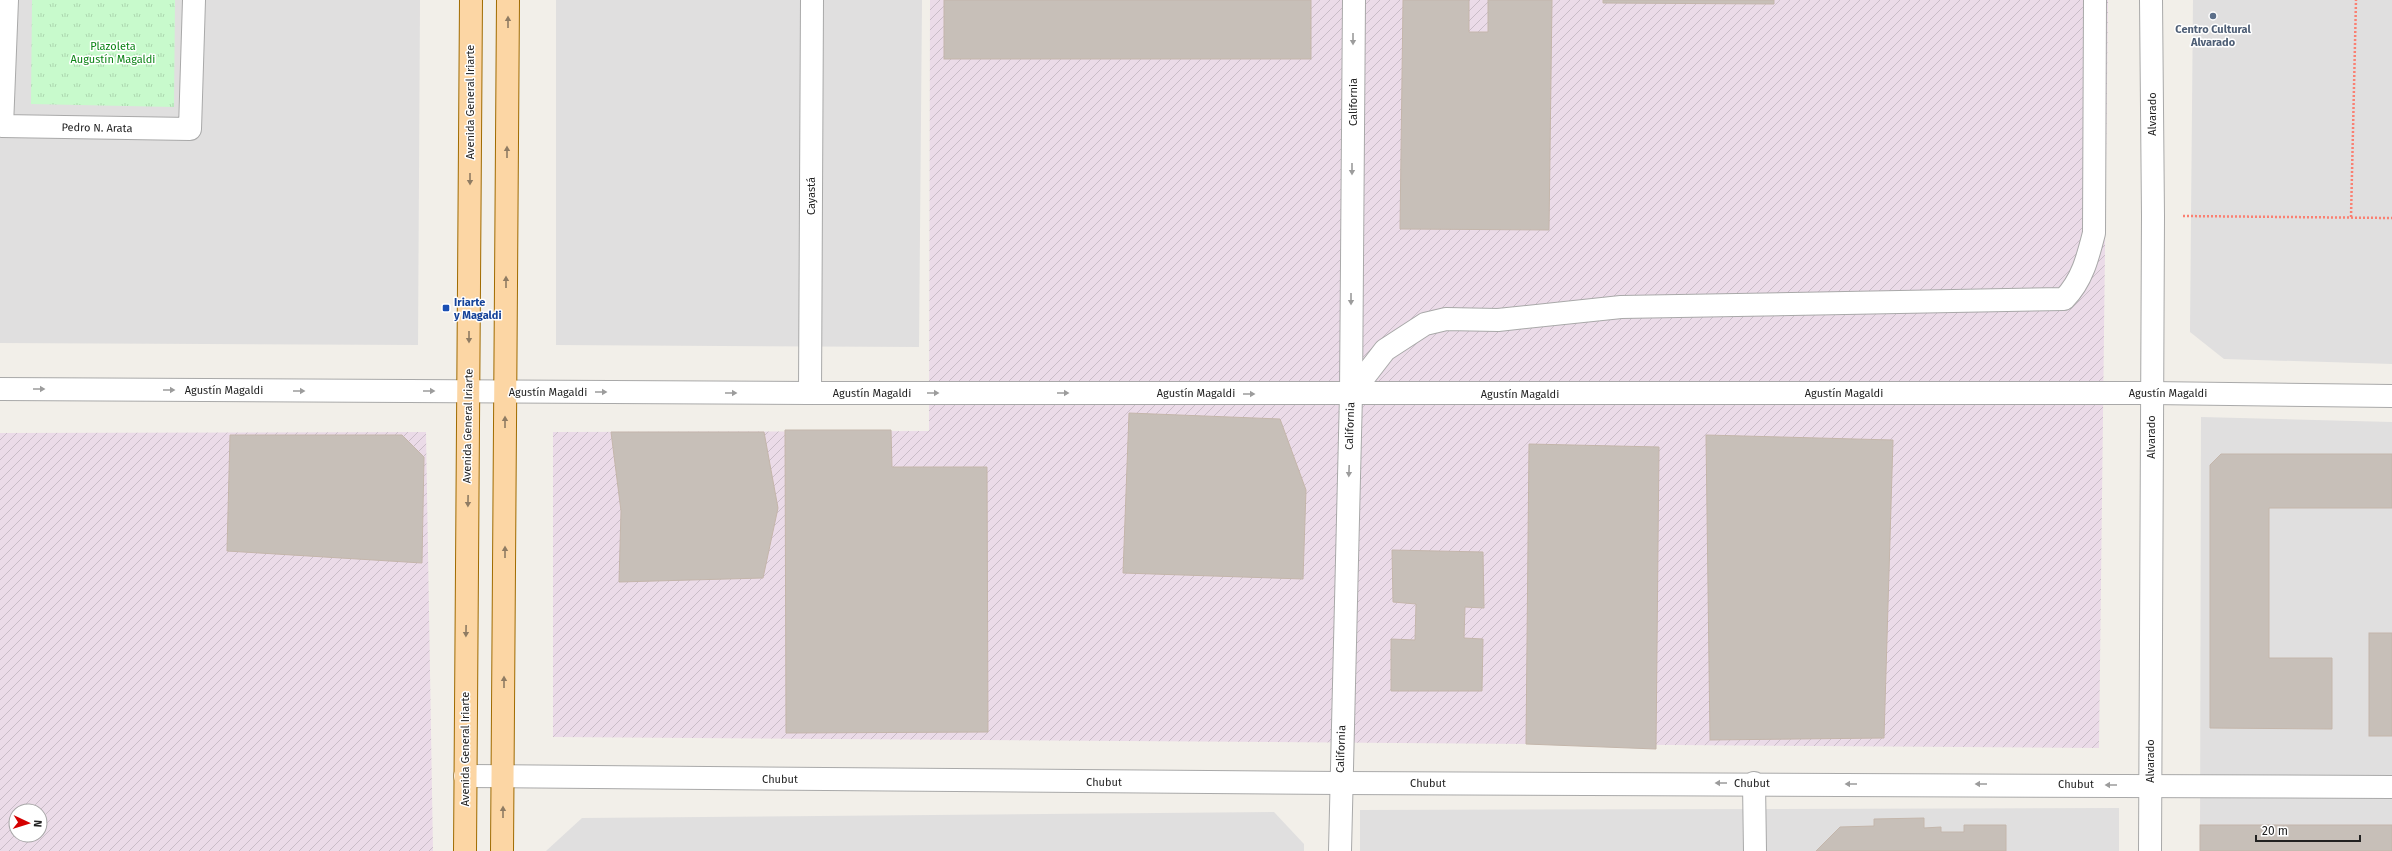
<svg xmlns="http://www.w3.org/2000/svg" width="2392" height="851" font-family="'Fira Sans',sans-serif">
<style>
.residential{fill:#e0dfdf}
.industrial{fill:url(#industrial-furrows);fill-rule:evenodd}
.park{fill:url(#park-tufts)}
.building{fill:#c7bfb8;stroke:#c4b6ab}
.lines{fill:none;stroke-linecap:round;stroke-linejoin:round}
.minor-casing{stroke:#a9a9a9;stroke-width:24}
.major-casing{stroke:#a06b00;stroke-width:24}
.path{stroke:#fa8072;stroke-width:2.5;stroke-dasharray:2 2;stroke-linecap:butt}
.minor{stroke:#fff;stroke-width:22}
.major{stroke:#fcd6a4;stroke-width:22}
.oneway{fill:#8f7c63}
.oneway2{fill:#9c9c9c}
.service-dot{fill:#5c6f8a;stroke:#fff;stroke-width:1.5}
.transit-dot{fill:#1a4fb4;stroke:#fff;stroke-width:1.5}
.labels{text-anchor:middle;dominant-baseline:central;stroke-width:3;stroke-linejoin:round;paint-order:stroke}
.service-label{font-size:11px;font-weight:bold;fill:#4e5e75;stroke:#fff}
.park-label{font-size:11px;fill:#0c8416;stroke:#fff}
.street-label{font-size:11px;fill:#222;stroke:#fff}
.transit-label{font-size:11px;font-weight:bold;fill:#164399;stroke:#fff;text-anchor:start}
</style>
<defs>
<pattern id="industrial-furrows" width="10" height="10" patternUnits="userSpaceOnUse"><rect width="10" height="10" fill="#ebdbe8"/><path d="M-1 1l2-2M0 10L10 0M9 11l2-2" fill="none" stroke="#c9bcc7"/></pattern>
<pattern id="park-tufts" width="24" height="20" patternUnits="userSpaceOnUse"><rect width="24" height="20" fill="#c8facc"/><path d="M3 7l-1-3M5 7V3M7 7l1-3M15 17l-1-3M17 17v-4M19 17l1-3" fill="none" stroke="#acd6af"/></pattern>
</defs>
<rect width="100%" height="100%" fill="#f2efe9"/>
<g class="residential">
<path d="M0,0H420L418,345L0,343Z"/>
<path d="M556,0H922L919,347L556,345Z"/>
<path d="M2193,0H2392V364L2224,359L2190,332Z"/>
<path d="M2201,417L2392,422V851H2200Z"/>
<path d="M2119,808V851H1360V810Z"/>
<path d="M1274,812L1304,844V851H546L582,818Z"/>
</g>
<g class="industrial">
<path d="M930,0H2108L2099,748L553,737V432L929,431Z"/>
<path d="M426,432L433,851H0V433ZM16,811H40V835H16Z"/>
</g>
<path class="park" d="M32,0H175L174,107L31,104Z"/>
<g class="building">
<rect x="944" y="0" width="367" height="59"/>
<path d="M1403,0H1469V32H1488V0H1552L1549,230L1400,229Z"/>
<path d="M1603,0H1774V4L1603,3Z"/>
<path d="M1129,413L1280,419L1306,490L1303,579L1123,573Z"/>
<path d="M785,430H891L892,467H987L988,732L786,733Z"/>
<path d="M611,432H764L778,508L763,578L619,582L621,511Z"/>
<path d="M230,435H402L424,457L422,563L227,551Z"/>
<path d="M1706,435L1893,440L1884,738L1710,740Z"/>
<path d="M1529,444L1659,447L1656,749L1526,744Z"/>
<path d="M2221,454H2392V508H2269V658H2332V729L2210,728V465Z"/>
<path d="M1392,550L1483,552L1484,608L1465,607L1464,638L1483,639L1482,691H1391V639L1415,640L1416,604L1393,602Z"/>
<rect x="2369" y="633" width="23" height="103"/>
<path d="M1924,818V828L1941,827V832H1964V825H2006V851H1816L1840,827L1874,826V819Z"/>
<rect x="2200" y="825" width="192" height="26"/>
</g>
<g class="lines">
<g class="minor-casing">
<g id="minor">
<path d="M7,0L2,126L190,129L194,0"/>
<path d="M0,389L810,393H2151L2392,396"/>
<path d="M810,393L812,0"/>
<path d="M1351,394L1385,350L1425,324L1446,319L1498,320L1621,307L2064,299C2082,281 2088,257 2094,233L2095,0"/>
<path d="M465,776L1340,783L2392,787"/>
<path d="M1754,783L1755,851"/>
<path d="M1340,851L1351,394L1354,0"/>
<path d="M2150,851L2153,216L2151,0"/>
</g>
</g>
<g class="major-casing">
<g id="major">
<path d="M465,851L471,0"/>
<path d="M502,851L508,0"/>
</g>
</g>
<g class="path">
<path d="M2183,216L2392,218"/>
<path d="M2351,217L2356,0"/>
</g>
<use href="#minor" class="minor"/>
<use href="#major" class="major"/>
</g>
<defs><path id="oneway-solid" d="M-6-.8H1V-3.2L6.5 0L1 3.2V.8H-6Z"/></defs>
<g class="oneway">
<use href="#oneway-solid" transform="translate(508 22) rotate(-90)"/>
<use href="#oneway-solid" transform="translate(507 152) rotate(-90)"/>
<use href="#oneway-solid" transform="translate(470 179) rotate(90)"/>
<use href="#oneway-solid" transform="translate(506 282) rotate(-90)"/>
<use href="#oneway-solid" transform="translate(469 337) rotate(90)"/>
<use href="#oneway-solid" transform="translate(505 422) rotate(-90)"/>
<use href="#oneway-solid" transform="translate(468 501) rotate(91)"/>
<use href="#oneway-solid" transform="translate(505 552) rotate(-90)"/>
<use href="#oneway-solid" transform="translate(466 631) rotate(91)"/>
<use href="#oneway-solid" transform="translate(504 682) rotate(-90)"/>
<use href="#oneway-solid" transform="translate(503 812) rotate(-90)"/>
</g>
<g class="oneway2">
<use href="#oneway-solid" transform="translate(1353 39) rotate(90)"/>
<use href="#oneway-solid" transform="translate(1352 169) rotate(90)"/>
<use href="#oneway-solid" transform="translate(1351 299) rotate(90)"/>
<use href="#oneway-solid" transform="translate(39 389)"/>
<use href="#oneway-solid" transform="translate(169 390)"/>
<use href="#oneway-solid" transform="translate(299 391)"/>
<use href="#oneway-solid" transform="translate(429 391)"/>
<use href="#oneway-solid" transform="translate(601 392)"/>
<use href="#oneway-solid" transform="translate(731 393)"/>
<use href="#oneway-solid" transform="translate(933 393)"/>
<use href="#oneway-solid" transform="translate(1063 393)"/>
<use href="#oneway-solid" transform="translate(1249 394)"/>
<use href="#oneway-solid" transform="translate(1349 471) rotate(92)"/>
<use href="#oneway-solid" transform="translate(1721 783) rotate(180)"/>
<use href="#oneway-solid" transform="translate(1851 784) rotate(-180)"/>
<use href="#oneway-solid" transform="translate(1981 784) rotate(-180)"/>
<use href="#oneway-solid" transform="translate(2111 785) rotate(-180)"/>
</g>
<circle class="service-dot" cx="2213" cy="16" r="4"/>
<rect class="transit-dot" x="442" y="304" width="8" height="8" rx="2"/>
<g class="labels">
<g class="service-label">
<text x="2213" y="29">Centro Cultural<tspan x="2213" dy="13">Alvarado</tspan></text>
</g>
<g class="park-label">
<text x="113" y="46">Plazoleta<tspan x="113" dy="13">Augustín Magaldi</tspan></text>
</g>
<g class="street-label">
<text transform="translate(470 102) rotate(-90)">Avenida General Iriarte</text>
<text transform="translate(1353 102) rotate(-90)">California</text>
<text transform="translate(2152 114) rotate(-90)">Alvarado</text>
<text transform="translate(97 128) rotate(1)">Pedro N. Arata</text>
<text transform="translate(811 196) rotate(-90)">Cayastá</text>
<text x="224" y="390">Agustín Magaldi</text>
<text x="548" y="392">Agustín Magaldi</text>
<text x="872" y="393">Agustín Magaldi</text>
<text x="1196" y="393">Agustín Magaldi</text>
<text x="1844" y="393">Agustín Magaldi</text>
<text x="2168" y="393">Agustín Magaldi</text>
<text x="1520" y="394">Agustín Magaldi</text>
<text transform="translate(468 426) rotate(-89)">Avenida General Iriarte</text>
<text transform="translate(1350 426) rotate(-88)">California</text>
<text transform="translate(2151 437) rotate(-90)">Alvarado</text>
<text transform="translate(465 749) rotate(-90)">Avenida General Iriarte</text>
<text transform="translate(1341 749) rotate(-88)">California</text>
<text transform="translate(2150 761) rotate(-90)">Alvarado</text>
<text x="780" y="779">Chubut</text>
<text x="1104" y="782">Chubut</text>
<text x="1428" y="783">Chubut</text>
<text x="1752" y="783">Chubut</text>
<text x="2076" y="784">Chubut</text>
</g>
<g class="transit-label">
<text x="454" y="302">Iriarte<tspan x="454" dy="13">y Magaldi</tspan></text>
</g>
</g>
<g transform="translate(28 823) rotate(94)"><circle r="19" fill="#ffffff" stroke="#a7a7a7"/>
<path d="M0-3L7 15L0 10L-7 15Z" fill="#d40000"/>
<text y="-6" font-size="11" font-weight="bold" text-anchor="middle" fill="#222222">N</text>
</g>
<path d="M2256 835v6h104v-6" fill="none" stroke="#222222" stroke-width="2"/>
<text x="2262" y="835" font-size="12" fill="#222222" stroke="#ffffff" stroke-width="3" paint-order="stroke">20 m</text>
</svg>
